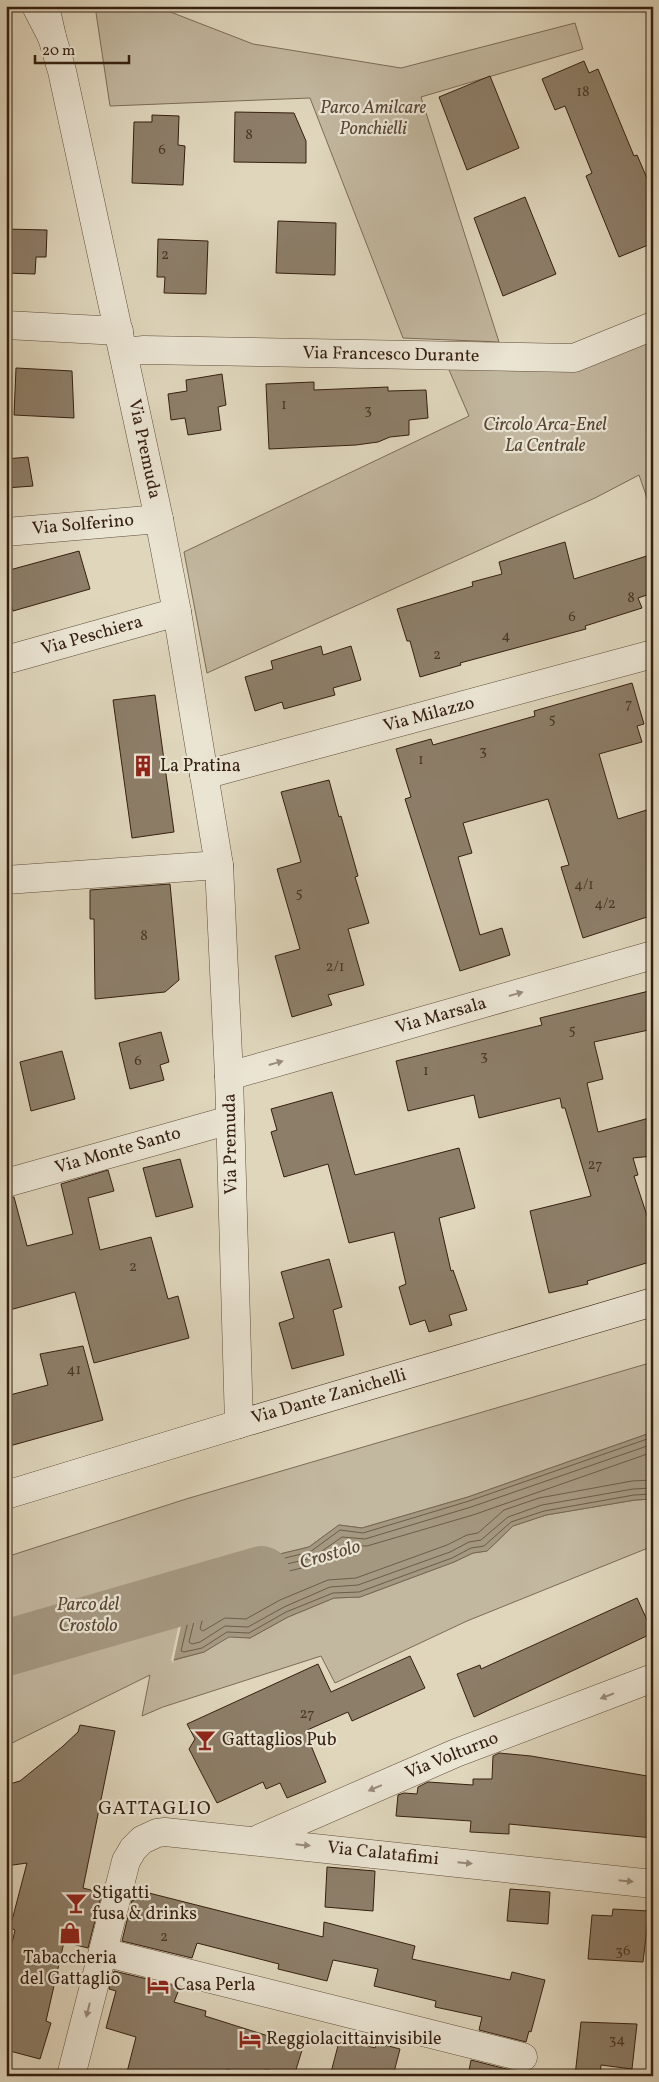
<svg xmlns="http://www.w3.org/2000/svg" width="659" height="2082" font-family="Vollkorn,serif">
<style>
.green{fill:#c2b79f;stroke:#7c6b57}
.water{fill:#a59881;stroke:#786853}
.pier{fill:#dfd6bc}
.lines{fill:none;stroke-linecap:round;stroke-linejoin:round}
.shore{stroke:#6d5c48;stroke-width:1}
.river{stroke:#a59881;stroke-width:56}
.building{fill:#8d7e69;stroke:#351f0f}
.street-casing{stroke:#604d3a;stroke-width:29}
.secondary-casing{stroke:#351f0f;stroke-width:29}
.street{stroke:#eae4d3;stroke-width:28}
.secondary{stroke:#eae4d3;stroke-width:28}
.oneway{fill:#998b7b}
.labels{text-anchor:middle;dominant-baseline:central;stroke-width:4.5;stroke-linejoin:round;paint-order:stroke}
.number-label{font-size:15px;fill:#4b3726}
.park-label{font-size:18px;font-style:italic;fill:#584533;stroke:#eae4d3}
.street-label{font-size:18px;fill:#351f0f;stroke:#eae4d3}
.poi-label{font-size:18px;fill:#351f0f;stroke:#eae4d3;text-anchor:start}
.water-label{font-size:19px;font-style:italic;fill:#5c4937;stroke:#eae4d3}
.neighbourhood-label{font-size:19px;letter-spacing:1px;fill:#351f0f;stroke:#eae4d3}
</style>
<rect width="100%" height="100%" fill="#dfd6bc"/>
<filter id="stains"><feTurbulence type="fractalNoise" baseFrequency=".004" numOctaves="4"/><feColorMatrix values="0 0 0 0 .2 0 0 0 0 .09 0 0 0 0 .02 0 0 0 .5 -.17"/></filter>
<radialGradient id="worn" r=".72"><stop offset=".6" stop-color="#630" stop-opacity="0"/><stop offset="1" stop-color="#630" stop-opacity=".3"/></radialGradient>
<g class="green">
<path d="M95,6H155L253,44L401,68L575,23L583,49L421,97L499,342L403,338L310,98L110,106Z"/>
<path d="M653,328V515L639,475L595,498L207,673L184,552L469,416L443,356L574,358Z"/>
<path d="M653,1362V1432L468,1497L362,1528L339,1525L309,1547L193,1575L174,1660L204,1652L229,1636L250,1638L288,1617L334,1598L360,1597L454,1562L473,1553L487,1551L513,1526L546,1515L635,1500L653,1499V1546L467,1621L335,1683L321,1656L163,1707L142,1716L150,1675L6,1746V1557L186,1499Z"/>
</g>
<path class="water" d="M653,1432V1499L635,1500L546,1515L513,1526L487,1551L473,1553L454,1562L360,1597L334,1598L288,1617L250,1638L229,1637L204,1652L173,1660L192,1575L309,1547L339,1525L362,1528L468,1497Z"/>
<path class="pier" d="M193,1572L173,1663L171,1660L190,1574Z"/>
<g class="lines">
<g class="shore">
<path d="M653,1437L469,1501L363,1533L340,1530L310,1552L198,1579L181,1651L184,1652L202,1648L227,1632L249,1633L286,1612L333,1593L359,1592L452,1558L471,1548L484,1546L511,1522L544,1511L634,1495L653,1494"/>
<path d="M653,1444L471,1507L365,1539L342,1537L312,1558L203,1584L189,1642L192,1644L200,1642L225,1626L248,1627L284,1607L330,1587L358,1585L450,1552L469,1542L481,1540L508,1517L542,1505L633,1489L653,1488"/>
<path d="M653,1452L473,1515L367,1546L344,1545L314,1565L210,1590L200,1629L203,1631L225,1618L246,1619L280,1600L328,1580L356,1578L447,1545L467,1535L478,1533L504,1510L539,1498L632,1481L653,1480"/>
</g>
<path class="river" d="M6,1648L262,1574"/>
</g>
<g class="building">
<path d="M584,61L589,73L598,69L634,156L637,155L653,192V243L619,257L586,176L592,173L565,106L555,110L542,79Z"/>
<path d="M490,76L519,148L467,170L439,97Z"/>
<path d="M235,112L294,113L306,141V163L234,162Z"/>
<path d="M152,115L179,116L178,145L185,146L183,185L132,183L134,122H152Z"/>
<path d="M525,197L556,274L503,296L474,218Z"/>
<path d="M278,221L336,223L335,275L276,273Z"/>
<path d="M6,229L47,230L46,257H36L35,274L6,273Z"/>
<path d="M158,239L208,241L206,294L164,293L165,277H157Z"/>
<path d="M16,368L72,371L74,418L14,415Z"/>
<path d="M222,374L226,405L218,407L221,430L188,435L185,418L171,420L168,394L187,391L186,380Z"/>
<path d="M314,382V390L388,387V391L426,390L428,418L409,420V435L390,437L378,442L356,445L269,449L266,384Z"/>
<path d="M28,457L33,486L6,488V459Z"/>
<path d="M565,542L574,579L653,554V593L638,598L642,608L585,626L586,629L460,663L461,665L420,677L410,641H407L397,609L473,586L472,582L502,574L499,562Z"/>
<path d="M79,551L90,589L13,611L6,585V571Z"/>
<path d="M321,646L323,655L351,646L361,680L333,688L335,695L284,709L282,702L255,711L245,677L273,669L271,661Z"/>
<path d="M632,683L644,724L637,726L642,742L599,754L618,819L653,808V915L583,938L561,867L569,865L548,799L463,823L472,853L458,857L480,935L502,928L510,955L460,971L405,799L411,797L396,749L431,739L433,745L535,716L534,711Z"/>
<path d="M155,695L174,832L132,838L113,700Z"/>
<path d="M329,780L339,817L341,816L358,876L355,877L369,923L348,929L364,985L328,995L332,1005L292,1017L275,956L300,949L277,869L301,862L281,792Z"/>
<path d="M170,884L179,980L165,992L95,999L94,919H90V890Z"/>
<path d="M653,990V1029L594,1042L603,1079L587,1083L598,1132L653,1117V1156L633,1158L638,1175L634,1176L653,1234V1261L587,1281L588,1284L549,1293L530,1211L591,1196L565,1108H562L560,1098L479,1118L474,1095L408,1111L396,1061L542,1025L540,1018Z"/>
<path d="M161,1032L169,1062L160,1065L164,1080L130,1089L119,1043Z"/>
<path d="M62,1051L75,1099L31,1111L20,1062Z"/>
<path d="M332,1092L355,1175L459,1148L475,1208L439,1218L451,1271L453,1270L467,1310L449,1315L452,1325L429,1332L425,1320L410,1325L399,1287L406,1284L394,1232L349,1243L328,1164L284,1177L271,1132L277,1130L271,1109Z"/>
<path d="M180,1159L193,1207L156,1217L143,1168Z"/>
<path d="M108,1170L114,1191L88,1198L100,1250L151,1237L168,1299L178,1296L189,1338L94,1363L75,1292L6,1311V1198L14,1197L27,1246L73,1234L61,1184Z"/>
<path d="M329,1259L342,1307L333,1310L344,1355L292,1369L279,1323L294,1318L281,1272Z"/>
<path d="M83,1346L103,1420L6,1447V1396L48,1385L40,1354Z"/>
<path d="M637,1598L653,1633L474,1717L457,1674L480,1665L481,1669Z"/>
<path d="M410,1656L425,1688L352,1721L348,1712L305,1731L326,1782L287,1798L280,1783L266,1789L263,1782L217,1803L189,1749L195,1739L187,1724L318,1664L331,1692Z"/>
<path d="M80,1725L115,1731L83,1888L102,1893L88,1948L64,1942L46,2021L51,2023L40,2059L6,2050V1969L15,1930L10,1928L27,1863L6,1866V1785L20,1781L62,1747L78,1732Z"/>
<path d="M499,1753L531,1756L653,1777V1838L509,1824V1834L470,1832L471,1821L396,1816L398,1795L404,1793L417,1794L418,1787L428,1782L473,1785V1779H492L493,1756Z"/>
<path d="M327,1867L375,1871L373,1911L325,1907Z"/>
<path d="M510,1889L550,1892L548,1924L507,1921Z"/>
<path d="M137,1890L323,1937L324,1922L415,1946L412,1959L510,1980L512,1972L545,1980L531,2032L529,2031L526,2042L479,2030L482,2017L435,2007L436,2001L374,1986L378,1969L333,1960L327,1981L278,1969L279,1964L197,1943L192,1958L122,1941L132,1900L134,1901Z"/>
<path d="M613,1909L649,1911L643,1962L588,1959L592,1915L612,1916Z"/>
<path d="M114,1971L180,1987L174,2002L206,2011L205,2016L303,2047L294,2076L265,2069L263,2076H249L227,2069L225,2076H126L136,2037L106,2028L116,1991L109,1989Z"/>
<path d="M581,2022L637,2024L632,2069L601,2065L600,2076H575Z"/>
<path d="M340,2038L375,2048L377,2043L400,2049L393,2076H330Z"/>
<path d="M471,2060L518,2072L517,2076H468Z"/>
</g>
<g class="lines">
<g class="street-casing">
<g id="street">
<path d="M36,6L52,37L45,6"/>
<path d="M52,37L62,71L159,519L177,612L219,865L229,1076L239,1424"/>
<path d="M6,325L119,331"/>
<path d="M124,352L144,350L574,358L653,326"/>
<path d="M6,532L159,519"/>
<path d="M6,660L177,612"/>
<path d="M204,775L653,654"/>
<path d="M6,880L219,865"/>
<path d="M229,1076L653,955"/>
<path d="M6,1183L230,1120"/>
<path d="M256,1840L456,1753L653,1678"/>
<path d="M103,1952L523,2057"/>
<path d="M71,2076L126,1861L133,1849L142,1840L157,1833L165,1832L653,1884"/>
</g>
</g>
<g class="secondary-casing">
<path id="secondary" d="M6,1495L239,1424L653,1302"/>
</g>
<use href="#street" class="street"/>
<use href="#secondary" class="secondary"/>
</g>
<defs><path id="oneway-solid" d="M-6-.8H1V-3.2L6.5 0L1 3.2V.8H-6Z" transform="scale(1.25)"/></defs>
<g class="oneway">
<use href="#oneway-solid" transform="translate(516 994) rotate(-16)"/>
<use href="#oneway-solid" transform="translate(276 1063) rotate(-16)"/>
<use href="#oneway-solid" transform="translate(607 1696) rotate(159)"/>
<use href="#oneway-solid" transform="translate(375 1788) rotate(157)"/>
<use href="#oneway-solid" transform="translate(303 1845) rotate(6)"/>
<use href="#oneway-solid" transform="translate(465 1863) rotate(6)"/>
<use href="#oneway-solid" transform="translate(626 1881) rotate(6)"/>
<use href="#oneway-solid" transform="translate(88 2010) rotate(104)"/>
</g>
<defs>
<g id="building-bare" transform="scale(1.725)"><path d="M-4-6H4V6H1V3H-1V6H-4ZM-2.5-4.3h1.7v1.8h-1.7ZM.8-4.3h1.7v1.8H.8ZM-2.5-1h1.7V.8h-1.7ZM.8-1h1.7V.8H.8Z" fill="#8f2418" stroke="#eae4d3" stroke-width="2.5" paint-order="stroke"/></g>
<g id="bar-bare" transform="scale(1.725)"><path d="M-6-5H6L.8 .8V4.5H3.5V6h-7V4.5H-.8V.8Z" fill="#8f2418" stroke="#eae4d3" stroke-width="2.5" paint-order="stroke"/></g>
<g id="shop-bare" transform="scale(1.725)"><path d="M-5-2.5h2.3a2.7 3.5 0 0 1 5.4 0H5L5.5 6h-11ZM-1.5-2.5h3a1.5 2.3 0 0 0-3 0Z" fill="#8f2418" stroke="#eae4d3" stroke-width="2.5" paint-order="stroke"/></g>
<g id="hotel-bare" transform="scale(1.725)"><path d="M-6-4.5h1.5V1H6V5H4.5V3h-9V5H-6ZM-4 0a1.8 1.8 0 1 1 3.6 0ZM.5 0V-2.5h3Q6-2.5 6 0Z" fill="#8f2418" stroke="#eae4d3" stroke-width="2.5" paint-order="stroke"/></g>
</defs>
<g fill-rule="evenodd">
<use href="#building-bare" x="143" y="766"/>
<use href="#bar-bare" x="205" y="1740"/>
<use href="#bar-bare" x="76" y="1903"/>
<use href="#shop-bare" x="70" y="1933"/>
<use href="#hotel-bare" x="158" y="1985"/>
<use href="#hotel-bare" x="250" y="2039"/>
</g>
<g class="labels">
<g class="number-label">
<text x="583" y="92">18</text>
<text x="249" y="135">8</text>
<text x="162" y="150">6</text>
<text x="165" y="255">2</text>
<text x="284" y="405">1</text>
<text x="368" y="410">3</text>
<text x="631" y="598">8</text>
<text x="572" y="617">6</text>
<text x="506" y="636">4</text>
<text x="437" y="655">2</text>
<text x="629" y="704">7</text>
<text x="552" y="719">5</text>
<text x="483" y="751">3</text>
<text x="421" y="760">1</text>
<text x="584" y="885">4/1</text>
<text x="299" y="893">5</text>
<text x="605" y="904">4/2</text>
<text x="144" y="936">8</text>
<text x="335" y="967">2/1</text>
<text x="572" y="1030">5</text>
<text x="484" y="1056">3</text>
<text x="138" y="1061">6</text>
<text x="426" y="1071">1</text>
<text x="595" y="1165">27</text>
<text x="133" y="1267">2</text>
<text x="74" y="1370">41</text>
<text x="307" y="1714">27</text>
<text x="164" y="1937">2</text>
<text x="623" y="1951">36</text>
<text x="617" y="2040">34</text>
</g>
<g class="park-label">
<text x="373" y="108">Parco Amilcare<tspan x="373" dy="21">Ponchielli</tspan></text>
<text x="545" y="425">Circolo Arca-Enel<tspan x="545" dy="21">La Centrale</tspan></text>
<text x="88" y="1605">Parco del<tspan x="88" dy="21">Crostolo</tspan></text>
</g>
<g class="street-label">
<text transform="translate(391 355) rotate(1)">Via Francesco Durante</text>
<text transform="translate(144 449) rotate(78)">Via Premuda</text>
<text transform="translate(83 525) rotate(-5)">Via Solferino</text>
<text transform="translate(92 636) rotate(-16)">Via Peschiera</text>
<text transform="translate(429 715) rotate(-15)">Via Milazzo</text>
<text transform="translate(441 1016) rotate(-16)">Via Marsala</text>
<text transform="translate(231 1144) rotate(-91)">Via Premuda</text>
<text transform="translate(118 1151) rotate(-16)">Via Monte Santo</text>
<text transform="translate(329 1397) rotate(-16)">Via Dante Zanichelli</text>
<text transform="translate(452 1756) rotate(-22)">Via Volturno</text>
<text transform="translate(383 1854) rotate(6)">Via Calatafimi</text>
</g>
<g class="poi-label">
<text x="160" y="766">La Pratina</text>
<text x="222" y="1740">Gattaglios Pub</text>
<text x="92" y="1893">Stigatti<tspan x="92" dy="21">fusa &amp; drinks</tspan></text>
<text x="70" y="1958" text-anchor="middle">Tabaccheria<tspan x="70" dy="21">del Gattaglio</tspan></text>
<text x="174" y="1985">Casa Perla</text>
<text x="266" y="2039">Reggiolacittainvisibile</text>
</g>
<g class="water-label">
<text transform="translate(330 1555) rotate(-16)">Crostolo</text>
</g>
<g class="neighbourhood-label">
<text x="155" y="1809">GATTAGLIO</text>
</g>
</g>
<rect width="659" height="2082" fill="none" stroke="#dfd6bc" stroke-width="25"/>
<rect x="8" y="8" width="644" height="2067" fill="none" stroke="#351f0f" stroke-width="2.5"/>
<rect x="12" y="12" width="634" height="2057" fill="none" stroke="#351f0f"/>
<path d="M35 55v8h94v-8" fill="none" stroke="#351f0f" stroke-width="2.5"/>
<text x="42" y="55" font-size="15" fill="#351f0f" stroke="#eae4d3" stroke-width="4" paint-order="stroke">20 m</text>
<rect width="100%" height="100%" filter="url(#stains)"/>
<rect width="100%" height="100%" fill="url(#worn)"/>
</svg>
